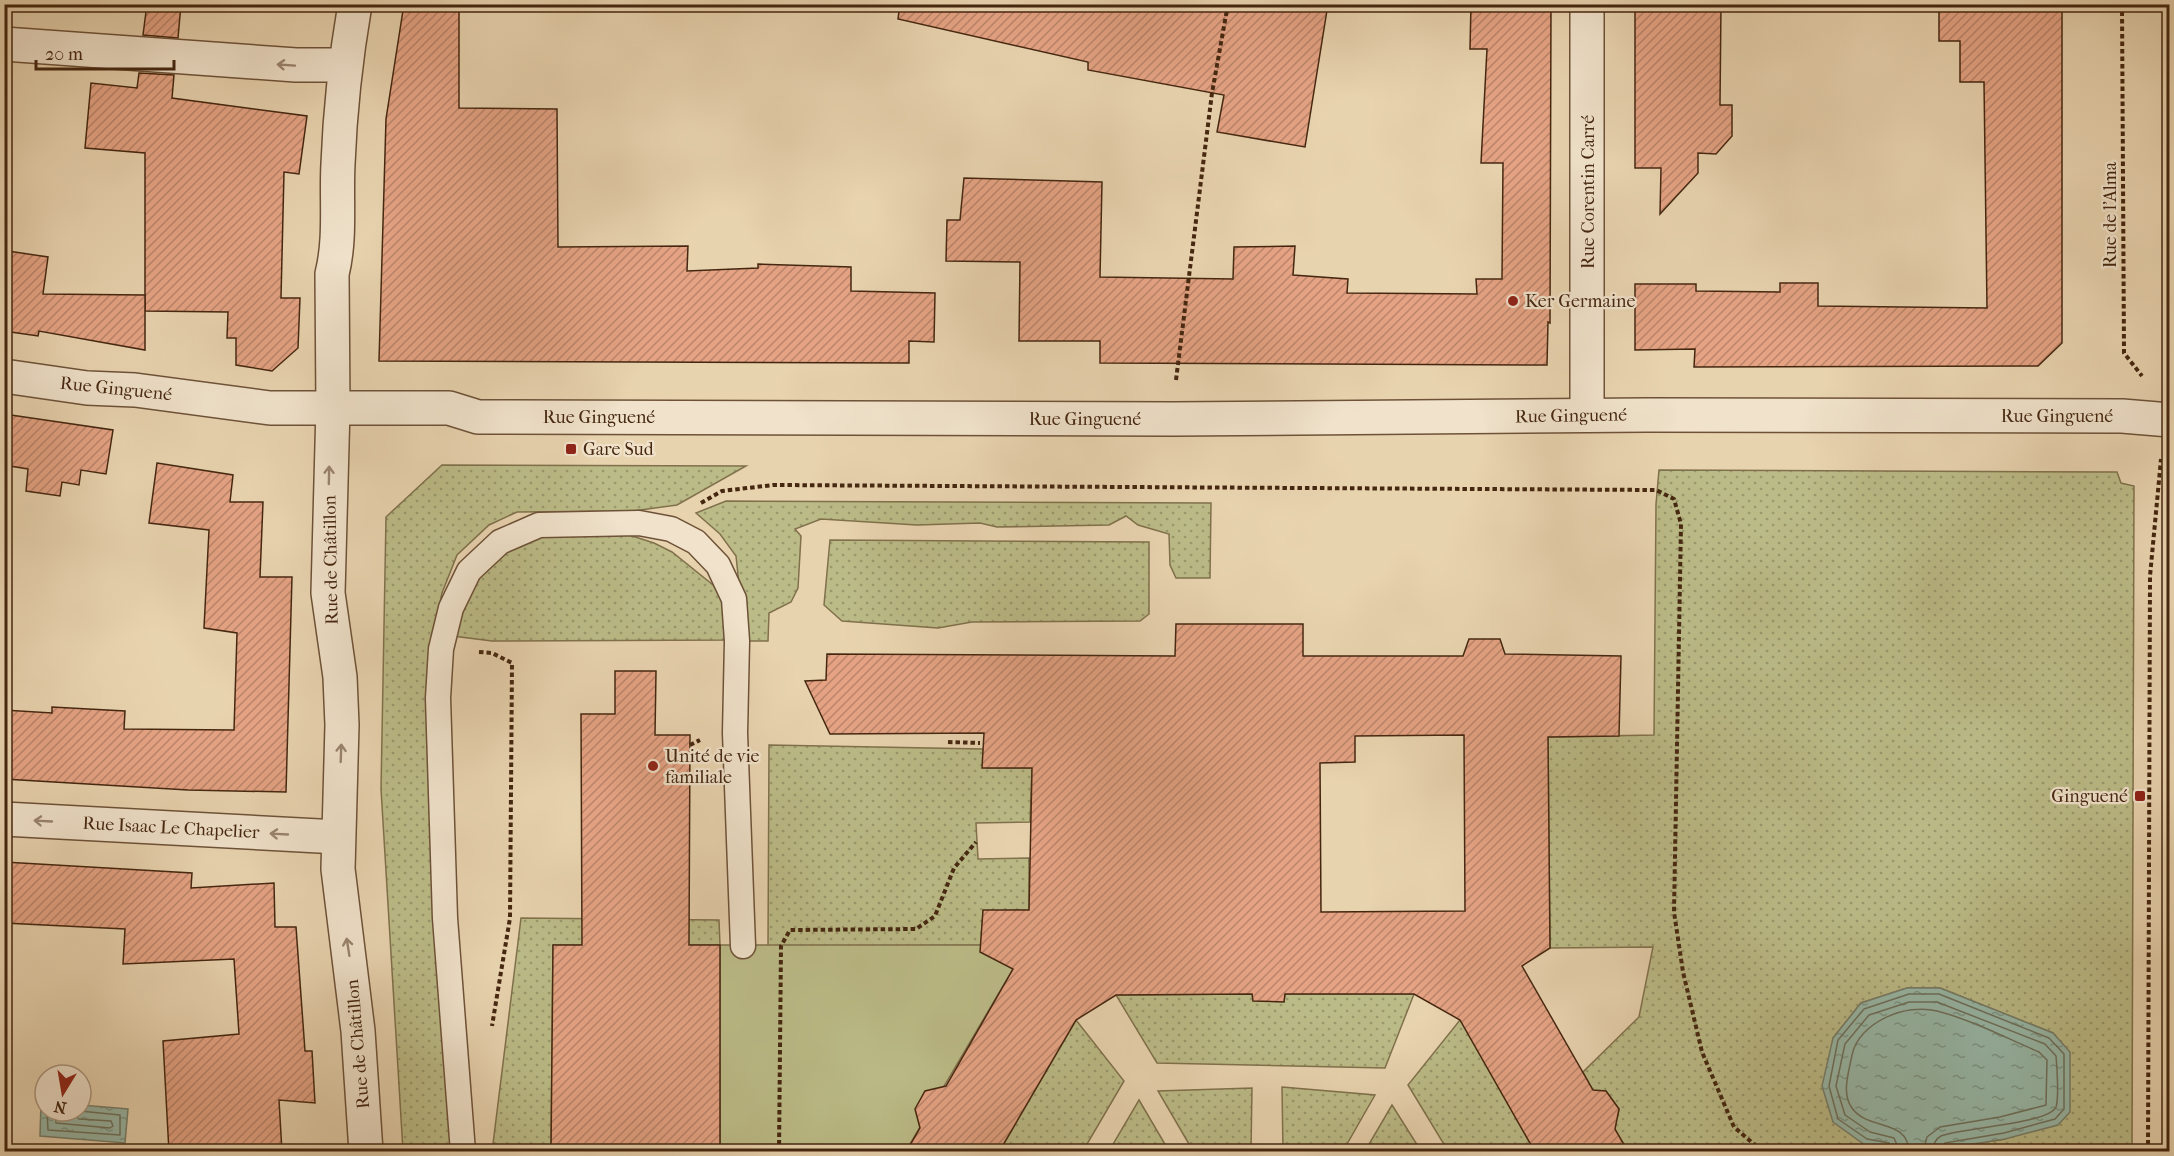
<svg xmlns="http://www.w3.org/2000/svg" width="2174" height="1156" font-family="'IM FELL French Canon',serif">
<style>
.grass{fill:url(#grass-dots);stroke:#80714c;stroke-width:1.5}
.pitch{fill:#bbbb87;stroke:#80714c;stroke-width:1.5}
.water{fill:url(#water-ripples);stroke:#767e6b;stroke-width:1.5}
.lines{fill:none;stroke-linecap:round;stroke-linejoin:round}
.shore{stroke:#6e705c;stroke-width:1.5}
.building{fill:url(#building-hatch);stroke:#452710;stroke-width:1.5;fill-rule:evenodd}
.service-casing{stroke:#6e5238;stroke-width:27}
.minor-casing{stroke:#6e5238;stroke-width:36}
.tertiary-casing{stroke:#6e5238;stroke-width:36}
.path{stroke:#452710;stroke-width:4;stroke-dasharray:4.5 3;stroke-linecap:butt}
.service{stroke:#f0e2cb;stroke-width:24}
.minor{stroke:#f0e2cb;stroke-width:33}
.tertiary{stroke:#f0e2cb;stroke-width:33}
.oneway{stroke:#9a846e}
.poi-dot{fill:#8f2418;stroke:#f0e2cb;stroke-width:2}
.labels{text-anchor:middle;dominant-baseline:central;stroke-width:4.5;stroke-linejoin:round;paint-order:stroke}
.street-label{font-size:18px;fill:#452710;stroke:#f0e2cb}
.poi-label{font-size:18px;fill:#452710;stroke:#f0e2cb;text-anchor:start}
</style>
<defs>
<pattern id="grass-dots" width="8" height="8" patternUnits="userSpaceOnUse" patternTransform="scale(1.5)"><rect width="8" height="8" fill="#bbbb87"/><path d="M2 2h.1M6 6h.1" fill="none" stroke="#9a986d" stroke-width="1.8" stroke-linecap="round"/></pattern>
<pattern id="water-ripples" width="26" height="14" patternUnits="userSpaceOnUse" patternTransform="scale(1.5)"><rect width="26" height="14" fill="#97b8a8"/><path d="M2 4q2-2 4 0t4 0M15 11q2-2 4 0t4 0" fill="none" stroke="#7d9687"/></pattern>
<pattern id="building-hatch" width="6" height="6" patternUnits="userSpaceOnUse" patternTransform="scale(1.5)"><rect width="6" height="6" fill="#e5a384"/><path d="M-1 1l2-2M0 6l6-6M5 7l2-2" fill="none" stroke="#bb856b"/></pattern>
</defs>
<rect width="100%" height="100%" fill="#e8d3af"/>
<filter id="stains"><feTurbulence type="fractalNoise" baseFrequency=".00333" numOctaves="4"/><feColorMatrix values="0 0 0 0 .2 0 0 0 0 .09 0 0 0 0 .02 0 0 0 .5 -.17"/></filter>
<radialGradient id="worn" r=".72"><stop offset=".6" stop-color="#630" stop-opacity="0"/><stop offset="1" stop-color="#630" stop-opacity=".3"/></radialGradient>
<g class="grass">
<path d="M442,465L746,466L677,505L633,511L517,512L489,525L457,555L442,593L435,632L454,1151H403L381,789L386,517Z"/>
<path d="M1659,470L2117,472L2121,483L2134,486L2132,1151H1929L2005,1139L2053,1033L1940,988H1907L1861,1003L1833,1038L1865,1145L1904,1151H1628L1610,1121L1618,1116L1619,1109L1606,1091L1595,1094L1583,1072L1639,1017L1653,947L1550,948L1548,737L1654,735L1656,504Z"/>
<path d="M726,501L1211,503L1210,578H1176L1170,565L1169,534L1138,525L1126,516L1109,525L997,527L980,523L917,525L821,519L795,529L801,536L798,588L791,602L769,613L768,641H745L736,556L720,534L696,513Z"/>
<path d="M620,532L654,543L672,552L718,589L726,602L728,640L492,641L453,636L467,589L496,556L534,536Z"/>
<path d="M830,540L1149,542V614L1140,621L972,622L938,628L842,621L824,605Z"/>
<path d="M769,745L983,749L986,768H1032L1030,822L976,823L978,859L1029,858V910L983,911L981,945L768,947Z"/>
<path d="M521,918L719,920L720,945H553L551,1151L492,1152Z"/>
<path d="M1252,994L1284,1001L1285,994H1414L1385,1068L1157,1063L1116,995Z"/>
<path d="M1076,1020L1124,1081L1083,1151L999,1152Z"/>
<path d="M1460,1020L1535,1151H1448L1408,1085Z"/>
<path d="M1282,1087L1375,1095L1343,1151H1283Z"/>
<path d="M1252,1088L1251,1152L1193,1151L1158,1091Z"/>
<path d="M1139,1100L1169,1151H1109Z"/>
<path d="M1392,1105L1421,1151H1365Z"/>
</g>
<path class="pitch" d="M720,945H981L1013,969L906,1151L720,1152Z"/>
<g class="water">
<path d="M1907,988H1940L2053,1033L2070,1052V1112L2058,1125L2005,1139L1929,1151H1904L1865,1145L1833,1122L1822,1086L1833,1038L1861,1003Z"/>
<path d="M41,1102L45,1103V1111H81V1105L128,1109L125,1143L40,1136Z"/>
</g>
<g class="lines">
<g class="shore">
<path d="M47,1111L48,1130L120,1135V1115L80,1111"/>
<path d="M55,1111L56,1123L110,1128L113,1126L111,1121L79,1119L69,1111"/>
<path d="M1893,1152L1889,1143L1867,1139L1838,1119L1829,1086L1838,1040L1864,1009L1909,994H1939L2049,1038L2064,1054V1109L2055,1119L2004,1133L1945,1143L1940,1152"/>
<path d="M1900,1152L1894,1138L1870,1132L1845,1115L1836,1086L1845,1044L1869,1015L1909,1002H1937L2045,1044L2056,1056C2057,1066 2059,1099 2056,1107C2049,1124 1959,1128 1941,1136C1935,1139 1933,1145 1932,1152"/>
<path d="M1909,1152C1908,1118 1868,1131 1852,1108C1841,1093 1849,1072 1852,1055C1859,1022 1906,1003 1937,1011C1972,1020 2006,1038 2039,1052L2047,1060L2046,1105L2000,1117L1940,1127L1927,1137L1923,1152"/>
</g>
</g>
<g class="building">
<path d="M147,4H181L178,38L143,35Z"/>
<path d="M404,4H459V108L557,109L558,247L688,246L687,271L758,268V264L851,267V291L935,293L934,342L909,341V363L379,361L386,119Z"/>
<path d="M900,4H1328L1305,147L1217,132L1224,95L1088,70V62L898,19Z"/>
<path d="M1471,4H1551L1550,323L1548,322L1547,365L1100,363V341H1019L1020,262L946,261L947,220H960L964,178L1102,182L1100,277L1233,279L1234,247L1295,246L1293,275L1348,279L1347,293L1477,294L1476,279H1502L1503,163H1481L1487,49H1470Z"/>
<path d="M1635,4H1721L1720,105H1732V136L1716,154L1698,153V173L1660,214L1661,168H1635Z"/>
<path d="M1939,4H2062V343L2038,366L1694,367L1695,349L1635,350V284H1696V291L1780,292V283H1818V306L1987,308L1984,82H1960V41H1939Z"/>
<path d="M139,73L174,75L172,98L307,116L299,174L284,172L281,298H300L298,348L272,371L236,365V338H227L228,312L145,311V153L85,148L91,83L137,88Z"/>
<path d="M8,251L48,257L43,294L145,295V350L39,331L38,336L4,331V278Z"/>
<path d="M4,414L113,430L106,474L81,470L79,485L62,482L60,496L26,491L28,469L4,465Z"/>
<path d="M157,463L233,475L230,502H263L260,577H292L286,792L188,790L4,779V710L52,713V707L125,711L124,729L234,730L237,633L204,628L209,530L149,523Z"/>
<path d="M1176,624H1303V656H1463L1469,639H1500L1505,654L1621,656L1619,736L1548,737L1550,948L1522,966L1593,1090L1606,1091L1619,1109L1615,1129L1628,1152H1535L1460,1020L1414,994H1285L1284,1002L1253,1001L1252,994L1116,995L1076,1020L999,1152H906L920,1128L915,1109L925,1091L946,1086L1013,969L980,952L983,910H1029L1032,768H982L984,733L830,734L805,681L826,680L827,654L1175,656ZM1464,735L1465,911L1321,912L1320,763L1355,762V736Z"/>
<path d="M615,671H656L655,735H690L689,945H720V1152H551L553,945H582L581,714H615Z"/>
<path d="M4,862L192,873L191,888L274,883L275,927H296L305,1051H312L315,1103L279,1100L282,1152H169L163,1041L239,1034L234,959L123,964L125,929L4,923Z"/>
</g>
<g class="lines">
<g class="service-casing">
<path id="service" d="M463,1152L445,918L438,698L441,649L451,608L469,571L500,542L539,525L639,523L671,529L696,542L718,565L734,599L737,641L735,733L743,946"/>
</g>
<g class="minor-casing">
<g id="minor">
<path d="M4,44L296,65H344"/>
<path d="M4,376L87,388L135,390L270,408H333L328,593L340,677L342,725L338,869L358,1031L366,1152"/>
<path d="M1587,415V4"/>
<path d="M4,819L338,837"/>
</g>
</g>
<g class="tertiary-casing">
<path id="tertiary" d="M355,4C346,57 340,110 338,164C336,200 341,238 332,274L333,408H449L478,417L1174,419L1647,415L2122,416L2170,420"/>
</g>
<g class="path">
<path d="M2122,4L2124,353L2142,376"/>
<path d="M1176,380L1212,93L1228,4"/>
<path d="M701,503L722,491L773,485L1656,490L1674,499L1681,524L1674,912L1683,972L1702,1052L1734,1127L1763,1152"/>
<path d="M479,652L492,653L512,663L510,918L492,1026"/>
<path d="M948,742L980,743"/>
<path d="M690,745L700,740"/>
<path d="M779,1152L781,946L790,930L916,929L935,916L954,868L976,842"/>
<path d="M2148,1152L2150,576L2161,459"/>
</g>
<use href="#service" class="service"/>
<use href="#minor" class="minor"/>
<use href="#tertiary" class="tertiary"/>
</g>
<defs><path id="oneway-shaft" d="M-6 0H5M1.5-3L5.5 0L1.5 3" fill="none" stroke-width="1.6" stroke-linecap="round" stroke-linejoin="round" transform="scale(1.5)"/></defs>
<g class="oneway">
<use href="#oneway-shaft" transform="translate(286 65) rotate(-176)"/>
<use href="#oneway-shaft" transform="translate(329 475) rotate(-89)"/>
<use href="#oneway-shaft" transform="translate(341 753) rotate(-88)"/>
<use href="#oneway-shaft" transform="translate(43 821) rotate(-177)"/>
<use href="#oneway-shaft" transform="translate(279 834) rotate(-177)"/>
<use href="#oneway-shaft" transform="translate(348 947) rotate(-99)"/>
</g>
<g class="poi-dot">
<circle cx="1513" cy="301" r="6"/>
<rect x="565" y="443" width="12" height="12" rx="3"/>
<circle cx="653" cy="766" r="6"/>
<rect x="2134" y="790" width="12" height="12" rx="3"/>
</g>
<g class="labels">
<g class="street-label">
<text transform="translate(1588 192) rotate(-90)">Rue Corentin Carré</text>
<text transform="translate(2110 215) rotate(-90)">Rue de l'Alma</text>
<text transform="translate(116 389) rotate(6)">Rue Ginguené</text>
<text transform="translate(1571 416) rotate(-1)">Rue Ginguené</text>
<text x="2057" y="416">Rue Ginguené</text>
<text x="599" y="417">Rue Ginguené</text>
<text x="1085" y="419">Rue Ginguené</text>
<text transform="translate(331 560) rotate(-91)">Rue de Châtillon</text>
<text transform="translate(171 828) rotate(3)">Rue Isaac Le Chapelier</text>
<text transform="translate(358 1044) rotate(-95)">Rue de Châtillon</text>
</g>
<g class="poi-label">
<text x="1525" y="301">Ker Germaine</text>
<text x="583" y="449">Gare Sud</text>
<text x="665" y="756">Unité de vie<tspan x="665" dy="21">familiale</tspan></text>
<text x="2128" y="796" text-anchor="end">Ginguené</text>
</g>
</g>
<rect width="2174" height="1156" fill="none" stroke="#e8d3af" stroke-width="24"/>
<rect x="6" y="6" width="2162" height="1144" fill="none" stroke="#452710" stroke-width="3"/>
<rect x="12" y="12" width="2150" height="1132" fill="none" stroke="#452710" stroke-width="1.5"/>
<g transform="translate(63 1093) rotate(191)"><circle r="28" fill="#f0e2cb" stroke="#ac9780" stroke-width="1.5"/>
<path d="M0-4.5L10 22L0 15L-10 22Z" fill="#8f2418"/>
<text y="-9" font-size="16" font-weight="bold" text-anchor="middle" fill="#452710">N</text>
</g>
<path d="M36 60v9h138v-9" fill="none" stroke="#452710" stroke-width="3"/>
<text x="45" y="60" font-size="18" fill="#452710" stroke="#f0e2cb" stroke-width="4.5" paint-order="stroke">20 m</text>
<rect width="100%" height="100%" filter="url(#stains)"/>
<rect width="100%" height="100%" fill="url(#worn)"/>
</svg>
